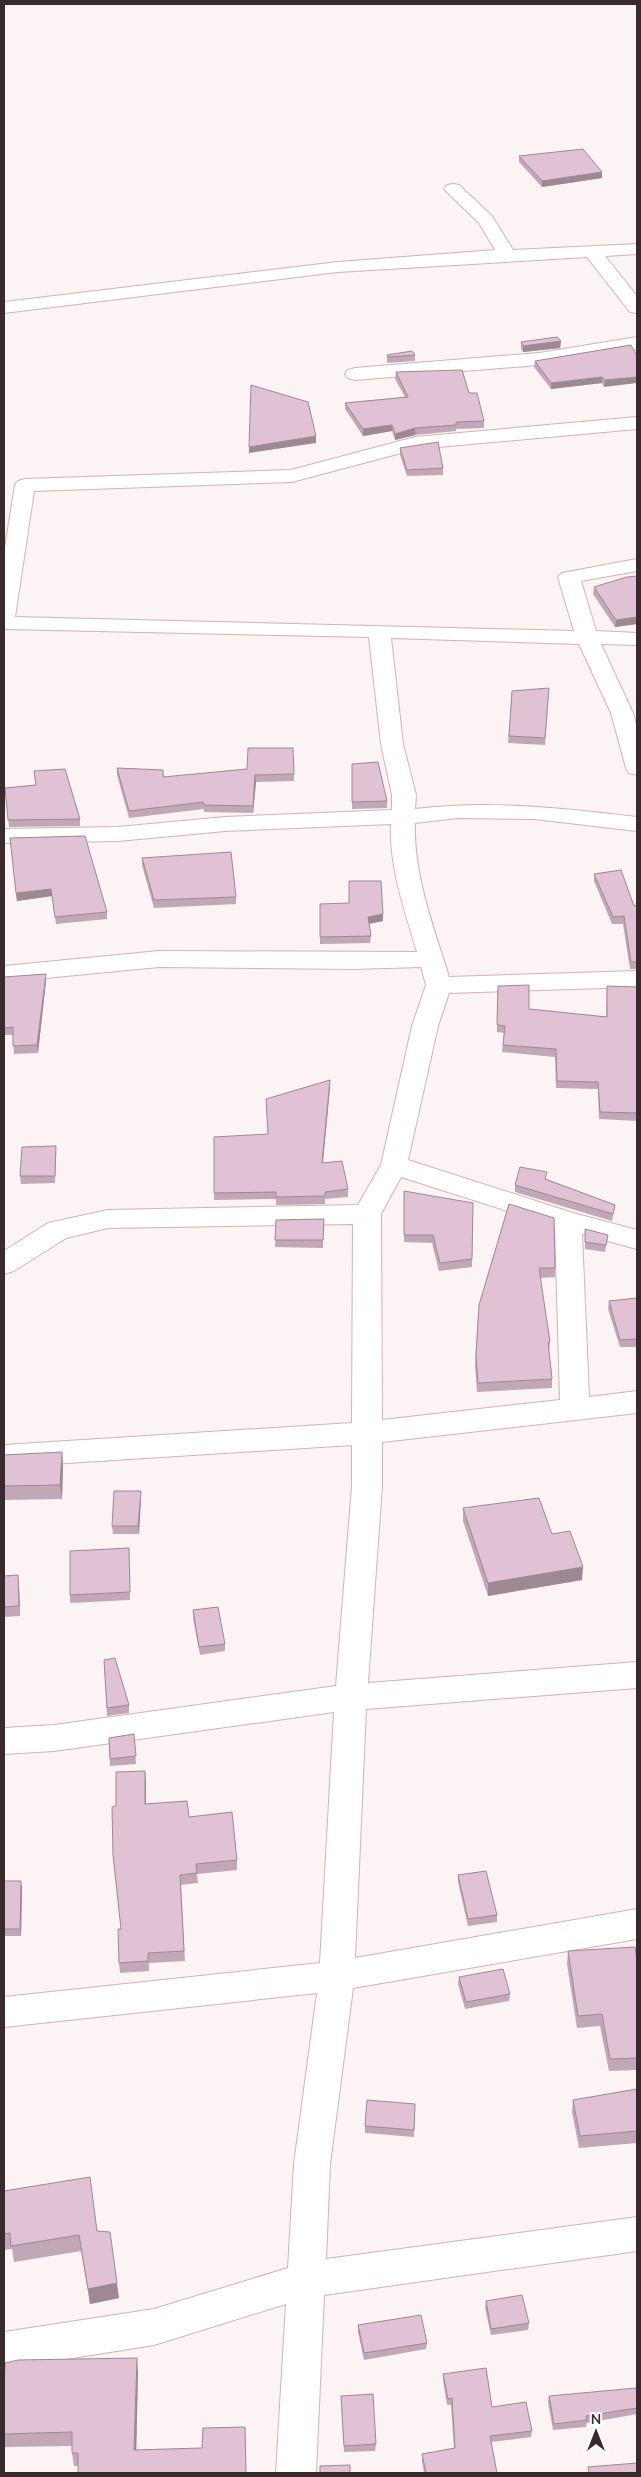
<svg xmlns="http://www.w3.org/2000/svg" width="641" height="2477" font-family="'Nunito Sans',sans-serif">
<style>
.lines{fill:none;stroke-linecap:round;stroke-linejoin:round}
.street-casing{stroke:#d3b1b7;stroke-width:2}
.street{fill:#fff;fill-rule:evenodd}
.wall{fill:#c2a7b6}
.shaded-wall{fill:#9e8894}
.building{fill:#e1c2d4;stroke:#9e8894}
</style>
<rect width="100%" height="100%" fill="#fbf3f4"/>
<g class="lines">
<g class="street-casing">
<g id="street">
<path d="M453,184L459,185L492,216L513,250L637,244V254L605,256L637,296V313L630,312L587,257L338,272L4,313V302L338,262L495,250L479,223L444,189L447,185Z"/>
<path d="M637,337V349L539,365L355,380L348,378L345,374L348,370L355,368L539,353Z"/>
<path d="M637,417V429L416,449L292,482L34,491L15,617L574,631L558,577L562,573L637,559V571L581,581L596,631L637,633V645L601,644L633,713L637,728V775L629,773L626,768L611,713L579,644L391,638L403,744L416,795L415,809C491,800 562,808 637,817V831L534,819L458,818L415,823C413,874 434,928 449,977L637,971V987L449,993L438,1026L408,1160L573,1213L637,1230V1249L582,1234L589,1397L637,1391V1413L382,1442V1486L368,1683L637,1662V1688L366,1709L355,1958L637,1909V1939L353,1988L330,2164L326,2259L637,2217V2251L324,2295L316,2473H276L286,2304L154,2345L4,2369V2332L154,2309L288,2268L294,2164L317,1993L4,2027V1997L320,1963L334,1712L54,1751L4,1754V1728L54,1725L336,1686L352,1486V1445L4,1467V1445L352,1423L353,1224L108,1228L66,1238L14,1271L4,1274V1251L48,1223L108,1210L358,1205L381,1165L412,1026L426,985L421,967L353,969L159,967L4,982V966L159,951L417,952C405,911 389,867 391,824L225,831L118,841L4,843V829L118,827L225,817L392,810V795L381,744L369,637L4,629V554L15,485L18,481L25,479L291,470L415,437ZM401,1177L555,1226L560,1400L382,1420L381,1214Z"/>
</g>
</g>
<use href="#street" class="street"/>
</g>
<g class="wall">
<path d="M519,156L602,178L542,187L519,162Z"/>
<path d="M561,341L560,348L523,352L521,349V342Z"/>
<path d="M631,345L604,387L602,383L551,389L534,367L535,361Z"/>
<path d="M387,355H415V361L388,363L387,362Z"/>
<path d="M396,372L469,393L484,421V428L456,429V431L415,435L395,440L392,431L363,436L345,409V403L405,397L395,379Z"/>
<path d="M400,448L443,468V475L407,476L400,455Z"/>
<path d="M637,576V624L615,627L593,594L594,587Z"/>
<path d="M549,688L545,745L508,743L512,691Z"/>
<path d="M352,764L387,801V808L352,809Z"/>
<path d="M117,768L163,770L164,777L294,774V781L256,782L253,813L204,812V809L129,818L117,775Z"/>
<path d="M34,771L80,819V826L9,827L5,788L36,785Z"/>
<path d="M10,838L107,912V919L56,924L52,896L17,901Z"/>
<path d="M142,858L236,897V904L154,908L142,865Z"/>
<path d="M594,874L634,906L637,905V969H630L623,924H612L594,881Z"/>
<path d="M320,904L383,914V921L369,924L371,936L370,943L320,944Z"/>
<path d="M4,977L46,981L38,1053L14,1054L13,1035H4Z"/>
<path d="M498,986L529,1009L606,1017L607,986L637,987V1121L599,1119L598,1089L556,1088L555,1057L502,1052L504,1033L497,1032Z"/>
<path d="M330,1087L323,1163L348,1189V1197L325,1199V1204L276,1205V1199L214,1200V1193L268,1134Z"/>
<path d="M56,1146V1153L55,1183L21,1184L20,1176Z"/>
<path d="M546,1179L615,1205L612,1221L515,1192V1185Z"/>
<path d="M404,1191L472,1259V1267L439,1271L432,1243L404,1242Z"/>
<path d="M509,1204L555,1268V1277L540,1278L550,1342L549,1351L552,1379V1388L477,1392L475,1365L479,1305Z"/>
<path d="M324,1219L323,1248L275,1247L276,1220Z"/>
<path d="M585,1229L608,1235L605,1252L585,1249Z"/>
<path d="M637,1298V1347H620L608,1309L609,1301Z"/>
<path d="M62,1452L63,1466L62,1499L4,1500V1455Z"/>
<path d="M141,1491V1498L139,1534H113L112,1526Z"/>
<path d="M463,1508L552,1534L582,1580L488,1596L463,1521Z"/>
<path d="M129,1548L130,1600L70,1603V1595Z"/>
<path d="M4,1576L19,1586L20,1616L4,1617Z"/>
<path d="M193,1610L225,1644V1651L200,1655L193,1618Z"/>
<path d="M104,1660L129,1705V1713L107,1716Z"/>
<path d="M134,1734L136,1764L110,1766L109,1738Z"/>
<path d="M145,1771L146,1804L189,1817L237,1860V1870L197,1874L198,1883L181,1885L185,1961L149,1963V1971L120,1973L119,1963L121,1929L116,1806Z"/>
<path d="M458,1875L497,1915V1922L468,1926L458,1882Z"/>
<path d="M4,1881L22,1888L21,1936H4Z"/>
<path d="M568,1951L637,1961V2070L609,2071L600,2026L577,2028L567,1964Z"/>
<path d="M459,1977L510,1994L509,2001L465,2009L458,1984Z"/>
<path d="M637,2089V2143L579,2148L572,2112L573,2100Z"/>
<path d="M415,2104L414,2137L365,2133V2126Z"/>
<path d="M4,2191L97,2231L119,2298L90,2304L81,2251L14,2262L12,2249L4,2250Z"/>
<path d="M486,2301L529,2323L528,2330L491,2335L485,2308Z"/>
<path d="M358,2325L427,2343L426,2349L364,2360L358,2332Z"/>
<path d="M138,2372L136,2450L202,2448L245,2427L246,2473H78V2466H74L72,2453V2446L4,2447V2389Z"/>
<path d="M443,2374L492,2407L532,2431L531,2437L491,2442L497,2473H424L422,2461V2454L454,2448L451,2405H447L443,2380Z"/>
<path d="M341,2396L376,2444L375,2451L344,2452Z"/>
<path d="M549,2396H637V2414L587,2423L586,2427L553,2430L548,2402Z"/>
</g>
<g class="shaded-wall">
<path d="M602,172V178L542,187V181Z"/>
<path d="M561,341L560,348L523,352V346Z"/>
<path d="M602,377V383L551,389V383Z"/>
<path d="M637,377V383L604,387L605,380Z"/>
<path d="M392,425V431L363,436V429Z"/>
<path d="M415,428V435L395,440V434Z"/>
<path d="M316,436V443L249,453V447Z"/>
<path d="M637,617V624L615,627L616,620Z"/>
<path d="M255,775L256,782L253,813V806Z"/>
<path d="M51,889L52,896L17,901L16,893Z"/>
<path d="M383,914V921L368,924V917Z"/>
<path d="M46,974V981L38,1053L37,1045Z"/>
<path d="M330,1080V1087L322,1170V1163Z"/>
<path d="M62,1452L63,1466L62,1499L60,1485Z"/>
<path d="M141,1491V1498L139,1534L138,1526Z"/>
<path d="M583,1567L582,1580L488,1596V1583Z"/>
<path d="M18,1575L19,1586L20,1616L19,1606Z"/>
<path d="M145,1771L146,1782V1815L145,1804Z"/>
<path d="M21,1881L22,1888L21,1936L20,1929Z"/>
<path d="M117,2283L119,2298L90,2304L88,2289Z"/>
<path d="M137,2358L138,2372L136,2463L134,2450Z"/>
</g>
<g class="building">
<path d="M583,149L602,172L542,181L519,156Z"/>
<path d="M557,337L561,341L523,346L521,342Z"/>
<path d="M631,345L637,356V377L605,380L602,377L551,383L535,361Z"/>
<path d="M412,351L415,355L388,357L387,355Z"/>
<path d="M462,370L469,393H477L484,421L456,422V425L415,428L395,434L392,425L363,429L345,403L408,397L396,372Z"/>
<path d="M251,385L308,402L316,436L249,447Z"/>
<path d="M438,442L443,468L407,470L400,448Z"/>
<path d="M637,576V617L616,620L594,587L627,577Z"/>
<path d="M549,688L545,738L509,736L512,691Z"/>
<path d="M248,748H293L294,774L255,775L253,806L204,805L203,802L129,811L117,768L163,770V777L247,769Z"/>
<path d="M378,762L387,801L352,802V764Z"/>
<path d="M65,769L80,819L8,820L5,788L36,785L34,771Z"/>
<path d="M85,836L107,912L55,917L51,889L16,893L10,838Z"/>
<path d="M231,852L236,897L154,900L142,858Z"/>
<path d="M621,870L634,906L637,905V962H631L624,916L613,917L594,874Z"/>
<path d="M349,881H381L383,914L368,917L371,936L320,937V904L349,903Z"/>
<path d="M46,974L37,1045L13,1046V1027L4,1028V977Z"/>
<path d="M529,985V1009L607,1017V986L637,987V1113L600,1112L598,1082L557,1081L556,1049L503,1045L505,1026L497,1025L498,986Z"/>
<path d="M330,1080L322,1163L342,1161L348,1189L325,1192V1196L276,1197V1192L214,1193V1137L268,1134L266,1099Z"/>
<path d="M56,1146L55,1176H20L22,1147Z"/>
<path d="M520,1167L547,1172L545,1179L615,1205L613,1214L515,1185Z"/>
<path d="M404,1191L473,1203L472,1259L440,1263L433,1235H404Z"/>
<path d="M509,1204L554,1218L555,1268H539L550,1342H548L552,1379L478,1383L476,1355L479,1305Z"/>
<path d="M324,1219L323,1240H275L276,1220Z"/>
<path d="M585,1229L608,1235L606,1245L585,1242Z"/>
<path d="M637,1298V1339L620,1340L609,1301Z"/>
<path d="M62,1452L60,1485L4,1486V1455Z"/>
<path d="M114,1491H141L138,1526H112Z"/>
<path d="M539,1498L552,1534L570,1531L583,1567L488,1583L463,1508Z"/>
<path d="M129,1548L130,1592L70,1595V1551Z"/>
<path d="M18,1575L19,1606L4,1607V1576Z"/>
<path d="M218,1607L225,1644L199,1647L193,1610Z"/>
<path d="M115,1658L129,1705L107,1708L104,1660Z"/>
<path d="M134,1734L136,1756L110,1759L109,1738Z"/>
<path d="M145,1771V1804L187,1801L189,1817L232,1812L237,1860L196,1864L197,1873L180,1875L184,1951L148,1953V1961L119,1963L118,1929H121L113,1855L112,1807L116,1806V1772Z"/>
<path d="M486,1871L497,1915L468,1919L458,1875Z"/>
<path d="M4,1881H21L20,1929H4Z"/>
<path d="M635,1947L637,1961V2058L610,2059L602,2014L578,2016L568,1951Z"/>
<path d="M503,1969L510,1994L466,2002L459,1977Z"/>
<path d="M637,2089V2131L580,2136L573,2100Z"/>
<path d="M367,2100L415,2104L414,2130L365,2126Z"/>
<path d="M90,2177L97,2231L110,2232L117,2283L88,2289L79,2235L11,2246L10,2233L4,2234V2191Z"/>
<path d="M522,2295L529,2323L491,2329L486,2301Z"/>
<path d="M421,2315L427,2343L364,2353L358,2325Z"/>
<path d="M137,2358L134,2450L202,2448L203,2428L245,2427L246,2473H78V2453H72V2432L4,2434V2389L5,2363L18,2360Z"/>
<path d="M486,2368L492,2407L526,2402L532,2431L490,2436L497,2473H426L422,2454L455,2448L452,2398L448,2399L443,2374Z"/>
<path d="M636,2388L637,2396V2408L586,2416L587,2420L554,2424L549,2396Z"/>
<path d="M373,2394L376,2444L344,2446L341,2396Z"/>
<path d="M637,2463V2473H589L588,2467Z"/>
<path d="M350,2465V2473H320V2466Z"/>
</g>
<rect width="641" height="2477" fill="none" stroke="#382a2d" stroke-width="10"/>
<g transform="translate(596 2432)" stroke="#ffffff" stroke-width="4" paint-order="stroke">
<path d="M0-4L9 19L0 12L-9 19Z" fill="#382a2d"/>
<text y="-8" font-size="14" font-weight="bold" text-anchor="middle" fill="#382a2d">N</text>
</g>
</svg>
